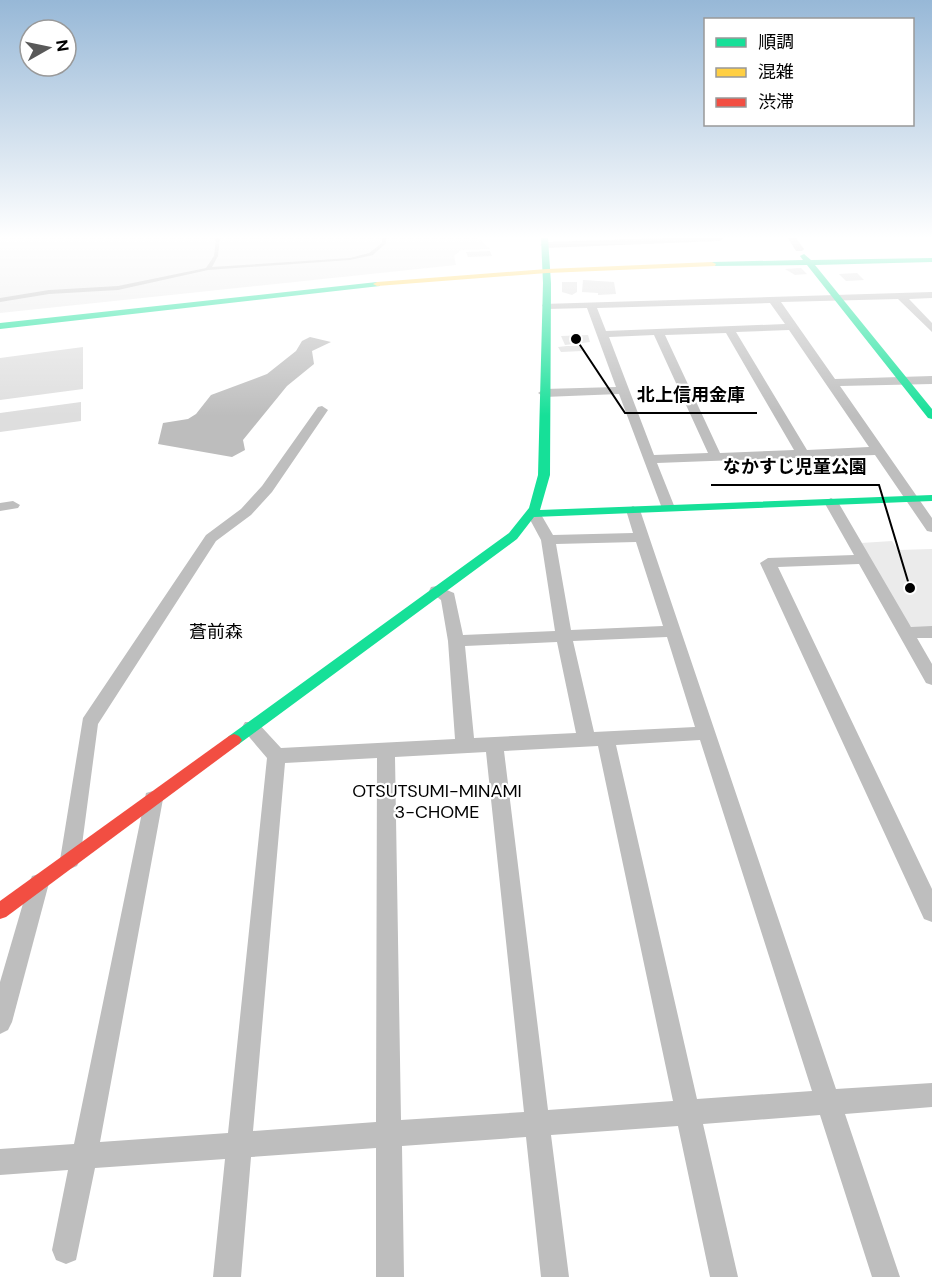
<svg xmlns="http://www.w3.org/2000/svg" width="932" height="1277" font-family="'DM Sans','Noto Sans JP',sans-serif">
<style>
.green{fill:#ebebeb}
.water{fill:#bdbdbd}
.building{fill:#dedede}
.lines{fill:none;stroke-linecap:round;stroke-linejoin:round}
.lane{fill:#bebebe;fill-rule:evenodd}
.street{fill:#bebebe;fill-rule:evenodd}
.fast{fill:#16e098;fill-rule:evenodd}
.slow{fill:#ffcf43;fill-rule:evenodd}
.jam{fill:#f24e42;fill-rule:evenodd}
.labels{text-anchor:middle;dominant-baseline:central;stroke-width:4.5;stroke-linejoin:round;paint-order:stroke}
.neighbourhood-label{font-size:18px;fill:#000;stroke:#fff}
.leader{fill:none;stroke:#000;stroke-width:2}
.callout-dot{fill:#000;stroke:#fff;stroke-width:2}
.callout-label{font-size:18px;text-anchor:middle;font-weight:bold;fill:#000;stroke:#fff;stroke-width:4.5;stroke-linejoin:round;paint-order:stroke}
</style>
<rect width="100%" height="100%" fill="#fff"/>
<g class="green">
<path d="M0,238H479L490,249L461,250L454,256L456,265L0,313Z"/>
<path d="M892,541L898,550L932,549V628L917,629L909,626L861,543Z"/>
</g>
<path class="water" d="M310,337L331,342L312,351L314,364L287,386L243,440L245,450L232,457L158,444L163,423L188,419L196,414L211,395L267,374L296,351L302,341Z"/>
<g class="building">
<path d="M490,251L492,256L468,257L466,252Z"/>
<path d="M801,268L807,274L795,275L785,269Z"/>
<path d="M857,273L864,280L846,281L839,274Z"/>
<path d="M583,280L614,282L616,294L598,295V293L582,292Z"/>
<path d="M562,282H577V292L572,295L562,292Z"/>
<path d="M588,335L590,342L565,345L561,336Z"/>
<path d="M567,346H580L582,351L561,352L558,347Z"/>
<path d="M83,347V389L0,400V358Z"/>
<path d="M81,402V421L0,432V413Z"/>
</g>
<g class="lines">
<path class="lane" d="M216,238H220L218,256L212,267L350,258L369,253L382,243V238H386V243L373,255L350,260L208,270L118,290L49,294L0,302V298L49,290L118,286L206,268L214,256Z"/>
<g class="street">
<path d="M662,238H724L719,241L545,248L540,245L545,242Z"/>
<path d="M788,238H796L804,249L802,251H796Z"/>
<path d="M932,292V298L909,299L932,323V332L898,299L781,302L835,379L932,376V384L840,386L932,518V532L927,531L875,455L657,463L675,508L673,511H663L619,394L544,397L538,393L544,389L616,387L587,308L547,309L542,306L543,304ZM770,303L785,324L606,331L597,308ZM789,330L869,447L807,450L736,332ZM726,333L794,450L720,453L665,335ZM654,335L708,453L654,455L609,337Z"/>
<path d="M322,406L328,410L272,492L251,515L216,541L98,724L80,860L77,866L70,869L63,866L60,860L83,718L206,535L241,509L262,486L318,407Z"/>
<path d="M831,498L838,502L911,627L932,626V638H917L932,664V685L926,683L859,564L778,567L932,889V922L924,919L760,563L768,558L854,555L824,502Z"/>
<path d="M13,501L20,505L18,508L0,511V503Z"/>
<path d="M633,506L640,510L836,1089L932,1083V1107L845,1114L900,1277H872L820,1115L703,1124L738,1277H710L678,1126L551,1135L569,1277H541L526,1137L402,1146L404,1277H376V1148L251,1157L241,1277H213L225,1159L95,1168L76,1260L66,1264L56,1260L52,1250L68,1170L0,1175V1149L74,1144L146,793L153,791L160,793L163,799L100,1142L228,1133L267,758L245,732L242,727L245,722H257L281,748L455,739L448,641L441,600L429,591L431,587L437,586L454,593L463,635L555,631L541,540L527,514L534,510L539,511L553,535L633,533L626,510ZM636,542L663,626L571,630L556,544ZM667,637L695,727L594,732L573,641ZM557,642L576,733L474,738L465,646ZM700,740L812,1091L697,1099L616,745ZM598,746L673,1101L548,1110L504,751ZM486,752L524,1112L401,1120L395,757ZM377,758L376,1122L253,1131L285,763Z"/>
<path d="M39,874L46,876L49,883L12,1022L8,1030L0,1034V982L29,883L32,876Z"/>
</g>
<g class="fast">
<path d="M541,238H548L551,283L550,475L540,510L932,495V501L534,517L517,539L239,744L234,746L229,744L226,740L229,736L509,533L529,508L538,475L543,283Z"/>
<path d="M804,254L811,260L932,258V262L815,265L932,409V419L928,418L807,265L712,266L708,264L712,262L803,260L800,256Z"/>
<path d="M377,282H380V286L0,329V323Z"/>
</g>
<path class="slow" d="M712,262L716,264L715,266L547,273L377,286L373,284L377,282L547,269Z"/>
<path class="jam" d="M234,734L239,736L242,740L239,744L6,917L0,919V901L229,736Z"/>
</g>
<linearGradient id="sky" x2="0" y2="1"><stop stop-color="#97b8d7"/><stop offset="0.57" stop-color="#fff"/><stop offset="1" stop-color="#fff" stop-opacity="0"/></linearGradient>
<rect width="932" height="416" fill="url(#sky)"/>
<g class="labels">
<g class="neighbourhood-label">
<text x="216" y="632">蒼前森</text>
<text x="437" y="791">OTSUTSUMI-MINAMI<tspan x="437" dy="21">3-CHOME</tspan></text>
</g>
</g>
<path class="leader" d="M576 339L625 413H757M910 588L879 485H711"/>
<g class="callout-dot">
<circle cx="576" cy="339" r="6"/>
<circle cx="910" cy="588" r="6"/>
</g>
<g class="callout-label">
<text x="691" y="401">北上信用金庫</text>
<text x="795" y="473">なかすじ児童公園</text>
</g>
<rect x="704" y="18" width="210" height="108" fill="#ffffff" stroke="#999999" stroke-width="1.5"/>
<rect x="716" y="38" width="30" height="9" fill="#16e098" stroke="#999999" stroke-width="1.5"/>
<text x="758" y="48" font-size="18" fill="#000000">順調</text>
<rect x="716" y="68" width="30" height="9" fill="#ffcf43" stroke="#999999" stroke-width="1.5"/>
<text x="758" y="78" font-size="18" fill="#000000">混雑</text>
<rect x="716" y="98" width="30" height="9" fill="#f24e42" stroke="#999999" stroke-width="1.5"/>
<text x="758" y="108" font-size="18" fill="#000000">渋滞</text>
<g transform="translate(48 48) rotate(81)"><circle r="28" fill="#ffffff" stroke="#999999" stroke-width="1.5"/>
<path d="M0-4.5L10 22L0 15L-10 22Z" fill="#595959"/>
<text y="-9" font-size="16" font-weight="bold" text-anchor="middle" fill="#000000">N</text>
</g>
</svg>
